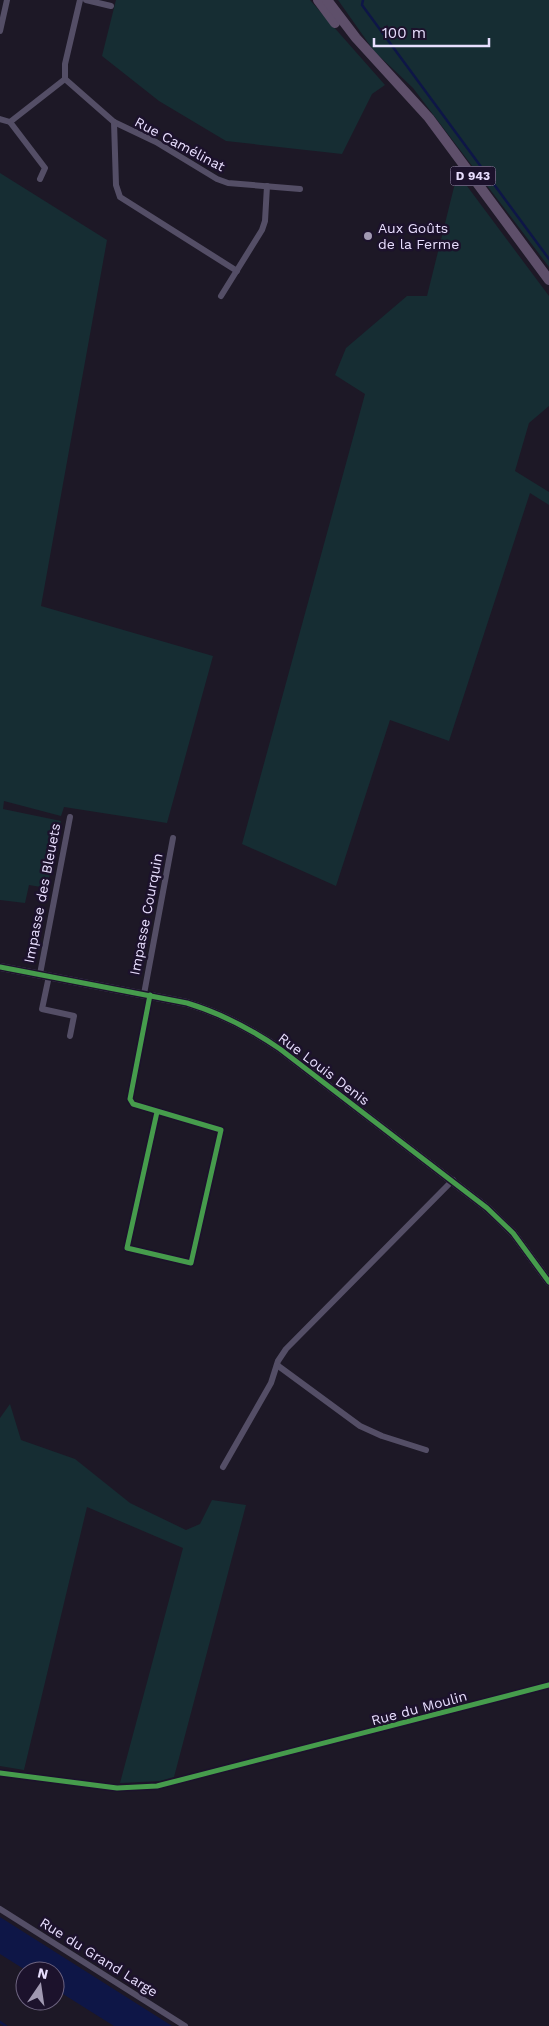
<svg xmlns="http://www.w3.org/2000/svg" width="549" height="2026" font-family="'Work Sans',sans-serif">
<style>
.green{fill:#162d33}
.water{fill:#0e1647}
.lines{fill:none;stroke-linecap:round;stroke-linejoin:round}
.stream{stroke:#0e1647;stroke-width:2.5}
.minor{stroke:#544e66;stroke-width:6}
.tertiary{stroke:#544e66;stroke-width:8}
.primary{stroke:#5e4f6a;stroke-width:10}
.cycleway-casing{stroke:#1c122c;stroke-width:8}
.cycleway{stroke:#469c4c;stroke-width:5}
.poi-dot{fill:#a199b2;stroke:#1c122c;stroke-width:2}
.labels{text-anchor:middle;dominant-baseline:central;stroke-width:5;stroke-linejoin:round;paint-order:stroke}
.shield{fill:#1c122c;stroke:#aba1bf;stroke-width:1}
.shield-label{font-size:12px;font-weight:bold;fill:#e8defe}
.street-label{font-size:14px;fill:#e8defe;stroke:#1c122c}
.poi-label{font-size:14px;fill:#e8defe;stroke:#1c122c;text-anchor:start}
</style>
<rect width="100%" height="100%" fill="#1d1826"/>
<g class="green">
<path d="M116,0H310L385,85L372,94L342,154L226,141L159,101L102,56Z"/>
<path d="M338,0H549V267L413,88L374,51Z"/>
<path d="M0,173L107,240L41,606L213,656L167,823L64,807L61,816L4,801L3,809L61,821L47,888L29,885L25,903L0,900Z"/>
<path d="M456,179L464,182L549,296V406L529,423L515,471L549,492V505L530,493L449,741L390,720L336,886L242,844L365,394L335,375L346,348L407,296H427Z"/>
<path d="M10,1404L21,1440L75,1459L130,1503L186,1530L200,1524L212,1500L246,1505L174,1777L160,1781L120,1783L183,1548L87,1507L24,1770L0,1766V1418Z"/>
</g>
<path class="water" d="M0,1917L172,2026H114L55,1989V1971H27L0,1954Z"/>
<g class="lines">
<g class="stream">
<path d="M363,0L362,5L549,259"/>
<path d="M0,2022L6,2026"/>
</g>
<g class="minor">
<path d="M86,0L111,6"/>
<path d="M0,31L7,0"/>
<path d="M65,79L114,122L156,142L217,179L228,183L300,189"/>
<path d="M0,119L10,122L45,168L40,179"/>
<path d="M10,122L65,79V64L80,0"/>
<path d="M114,122L116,185L120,197L237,271"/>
<path d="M221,296L262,230L265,221L267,186"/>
<path d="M40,974L70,817"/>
<path d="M49,976L42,1009L74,1016L70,1036"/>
<path d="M144,994L173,838"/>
<path d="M150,995L130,1099L133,1104L221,1130L191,1263L127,1248L157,1112"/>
<path d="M277,1365L360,1426L382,1436L426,1450"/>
<path d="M223,1467L271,1383L278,1361L286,1349L453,1180"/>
<path d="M0,1773L117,1788L157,1786L549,1685"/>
<path d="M0,1909L185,2026"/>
</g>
<path class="tertiary" d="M0,967L187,1003C220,1013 251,1029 280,1049L487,1208L513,1233L549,1282"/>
<g class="primary">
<path d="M318,0L335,23"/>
<path d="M327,0L356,38L429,118L549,280"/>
</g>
<g class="cycleway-casing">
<g id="cycleway">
<path d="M0,967L187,1003C220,1013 251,1029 280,1049L487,1208L513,1233L549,1282"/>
<path d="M150,995L130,1099L133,1104L221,1130L191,1263L127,1248L157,1112"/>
<path d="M0,1773L117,1788L157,1786L549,1685"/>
</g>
</g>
<use href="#cycleway" class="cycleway"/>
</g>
<circle class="poi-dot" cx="368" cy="236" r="5"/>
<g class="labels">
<rect class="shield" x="450.5" y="166.5" width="45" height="19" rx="4"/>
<g class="shield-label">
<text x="473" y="176">D 943</text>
</g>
<g class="street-label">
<text transform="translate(180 144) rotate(28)">Rue Camélinat</text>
<text transform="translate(42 893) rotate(-79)">Impasse des Bleuets</text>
<text transform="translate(146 914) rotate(-79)">Impasse Courquin</text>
<text transform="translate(324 1069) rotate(37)">Rue Louis Denis</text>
<text transform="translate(419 1708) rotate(-15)">Rue du Moulin</text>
<text transform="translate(99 1957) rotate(32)">Rue du Grand Large</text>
</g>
<g class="poi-label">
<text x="378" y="228">Aux Goûts<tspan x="378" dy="16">de la Ferme</tspan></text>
</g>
</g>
<g transform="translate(40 1986) rotate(13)"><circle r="24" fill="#1c122c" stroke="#6e6480"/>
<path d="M0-4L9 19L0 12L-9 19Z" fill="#a199b2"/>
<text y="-8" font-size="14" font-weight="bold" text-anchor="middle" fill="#e8defe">N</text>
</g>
<path d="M374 38v8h115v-8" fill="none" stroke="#e8defe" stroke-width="2.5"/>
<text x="382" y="38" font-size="15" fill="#e8defe" stroke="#1c122c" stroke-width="4" paint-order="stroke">100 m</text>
</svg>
